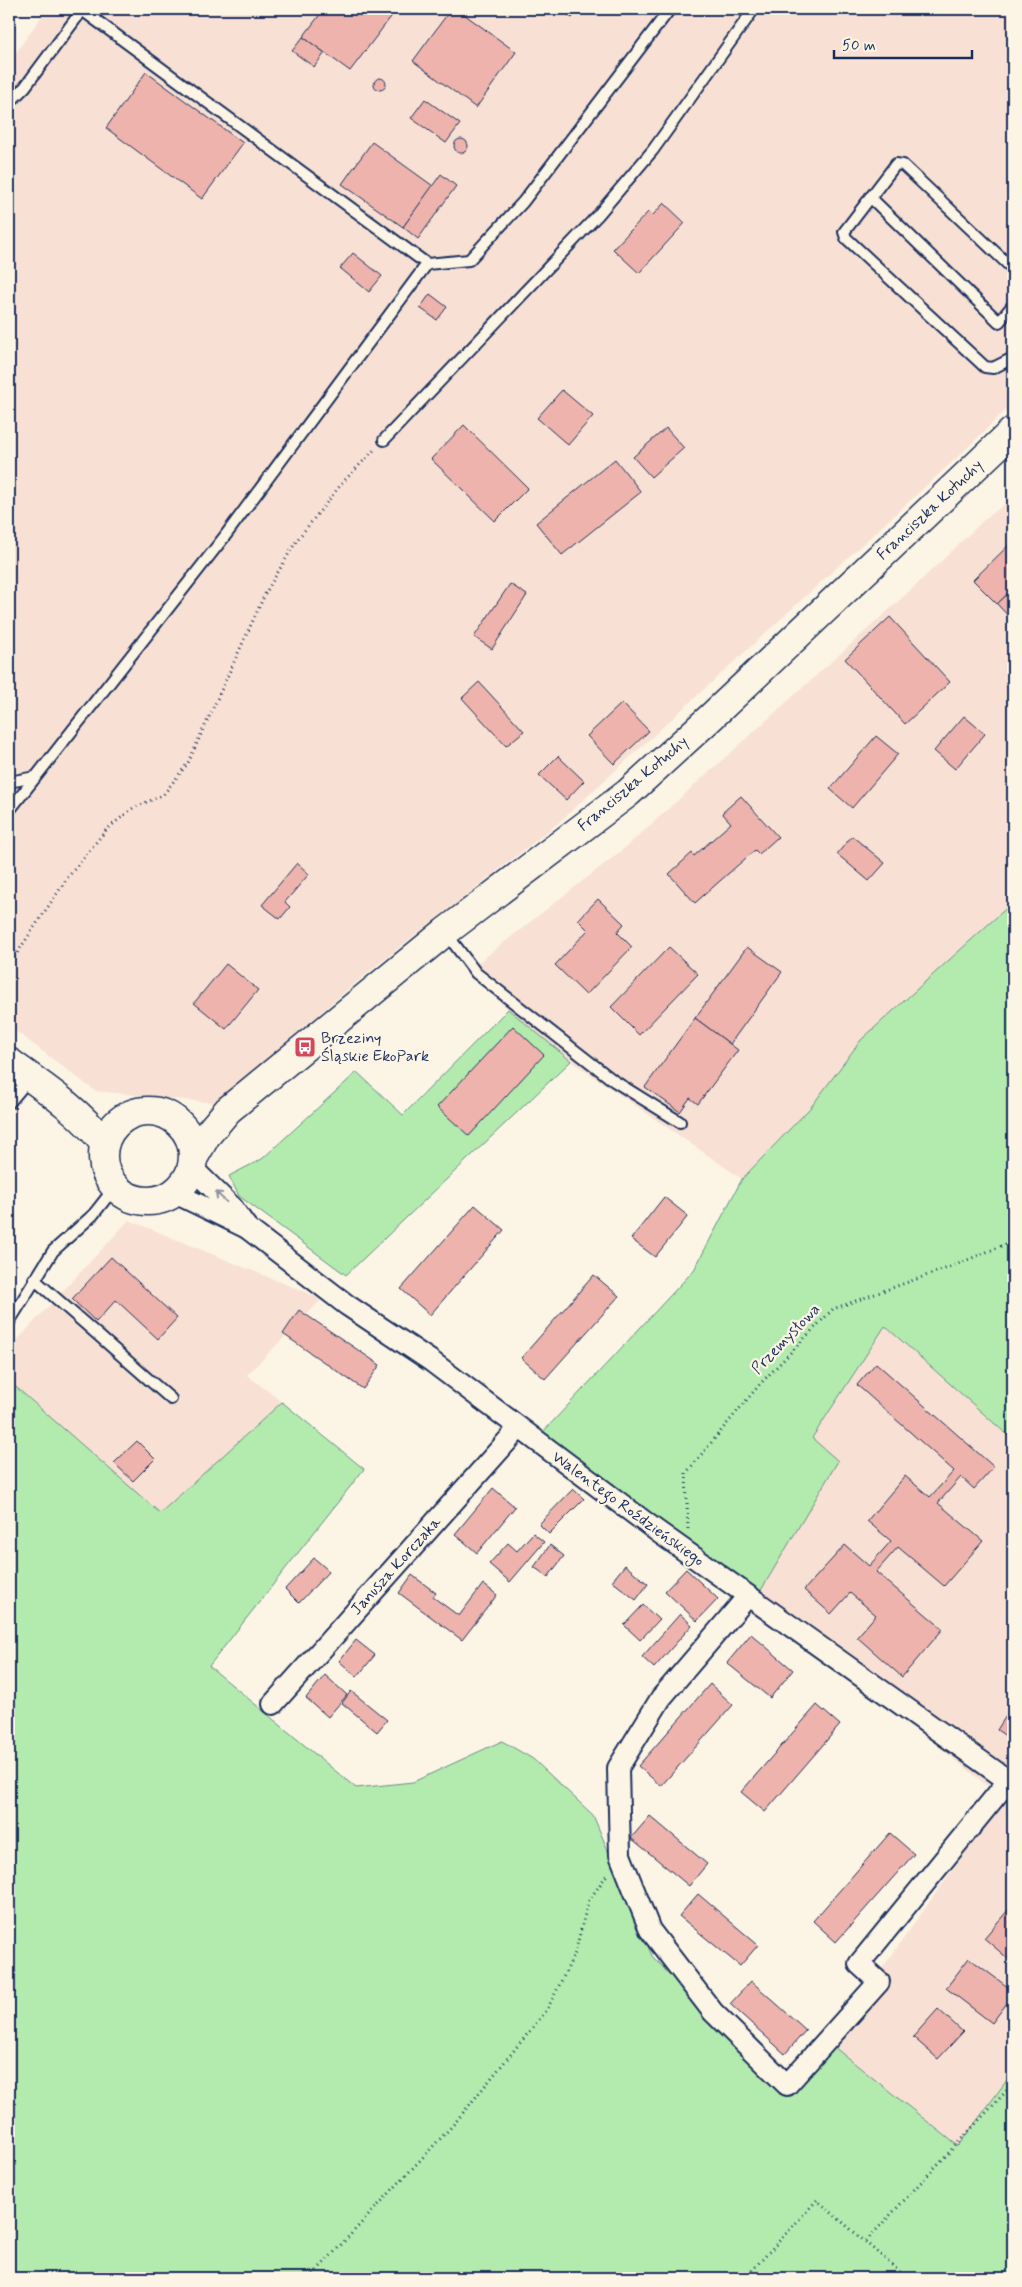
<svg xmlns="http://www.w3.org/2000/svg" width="1022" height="2287" font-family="Mynerve,sans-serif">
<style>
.built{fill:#f8e1d4}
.green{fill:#b3ebae;stroke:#678d86}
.building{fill:#eeb3ac;stroke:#1b2f5e}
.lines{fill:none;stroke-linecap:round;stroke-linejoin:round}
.lane-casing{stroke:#1b2f5e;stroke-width:14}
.street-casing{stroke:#1b2f5e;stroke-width:24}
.secondary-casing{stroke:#1b2f5e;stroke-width:31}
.path{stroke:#1b2f5e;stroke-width:3;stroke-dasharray:1 4;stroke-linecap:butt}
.lane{stroke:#fcf5e5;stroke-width:10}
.street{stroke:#fcf5e5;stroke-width:20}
.secondary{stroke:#fcf5e5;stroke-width:28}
.oneway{stroke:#8c92a2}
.labels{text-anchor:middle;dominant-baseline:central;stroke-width:4.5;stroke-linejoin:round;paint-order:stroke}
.street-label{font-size:16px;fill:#1b2f5e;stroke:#fcf5e5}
.poi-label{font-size:16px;fill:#1b2f5e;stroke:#fcf5e5;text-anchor:start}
</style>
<rect width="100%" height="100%" fill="#fcf5e5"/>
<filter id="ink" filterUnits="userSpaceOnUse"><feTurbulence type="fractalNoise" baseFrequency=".02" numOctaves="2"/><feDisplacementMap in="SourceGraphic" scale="10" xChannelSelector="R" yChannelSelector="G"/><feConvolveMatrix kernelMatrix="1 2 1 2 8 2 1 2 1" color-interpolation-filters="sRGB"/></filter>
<g filter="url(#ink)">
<g class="built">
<path d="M47,9H1013V403L961,454L557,824L376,966L214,1103L95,1091L9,1026V62Z"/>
<path d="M1013,498V902L861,1040L811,1107L742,1179L571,1061L465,973L626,847L914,587L985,519Z"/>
<path d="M129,1220L322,1299L247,1375L282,1402L160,1514L9,1381V1349Z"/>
<path d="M885,1326L1013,1440V2072L958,2146L829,2043L1003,1799L757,1597L837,1461L812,1439Z"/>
</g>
<g class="green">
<path d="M1013,902V1440L885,1326L812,1438L838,1461L757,1597L543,1432L694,1270L742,1179L811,1107L861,1040Z"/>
<path d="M508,1009L571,1061L346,1275L239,1196L229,1176L262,1159L357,1072L403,1115Z"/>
<path d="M9,1381L160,1513L282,1402L364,1469L209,1666L356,1788L413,1782L502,1741L533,1759L593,1815L652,1956L785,2095L829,2043L958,2146L1013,2072V2278H9Z"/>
</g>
<g class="building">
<path d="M324,9H397L350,71L303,37Z"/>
<path d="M451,9H457L516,52L476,108L413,61Z"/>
<path d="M559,9H579L572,18Z"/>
<path d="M303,37L325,53L314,67L292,51Z"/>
<path d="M146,72L243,143L202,199L106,128Z"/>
<circle cx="380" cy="84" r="6"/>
<path d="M425,99L460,124L446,143L411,118Z"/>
<circle cx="461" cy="146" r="7"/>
<path d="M372,142L433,186L403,227L342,184Z"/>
<path d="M441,174L456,186L418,239L403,227Z"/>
<path d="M664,203L685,223L639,273L613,249L649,211L653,215Z"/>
<path d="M353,253L382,276L369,292L340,268Z"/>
<path d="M430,294L447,307L437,320L420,308Z"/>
<path d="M562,390L593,416L568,445L537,418Z"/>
<path d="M464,425L528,488L495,521L431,459Z"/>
<path d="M666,428L684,448L651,477L633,457Z"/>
<path d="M615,459L641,492L562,555L536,523Z"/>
<path d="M1013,541V589L997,604L973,580Z"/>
<path d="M510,584L527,595L492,649L474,637Z"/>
<path d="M1013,589V621L997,604Z"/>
<path d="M890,617L950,682L905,724L845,659Z"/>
<path d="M479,682L524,731L506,746L462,698Z"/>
<path d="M622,703L649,731L614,764L587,736Z"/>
<path d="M964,716L985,734L955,769L934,751Z"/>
<path d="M876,736L898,754L852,808L830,789Z"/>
<path d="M558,756L584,781L566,800L539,775Z"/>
<path d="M741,796L778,837L759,854L755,850L695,903L669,874L692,853L694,856L731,823L722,813Z"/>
<path d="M852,836L885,863L869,881L837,854Z"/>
<path d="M297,863L309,874L285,902L290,907L280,919L262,905Z"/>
<path d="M598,899L624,924L617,932L632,947L586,995L555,965L588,930L578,920Z"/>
<path d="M669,947L698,974L639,1035L611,1007Z"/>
<path d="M747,947L782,972L730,1044L695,1018Z"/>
<path d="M226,964L258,990L226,1029L194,1003Z"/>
<path d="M695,1018L738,1050L698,1104L690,1098L680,1112L645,1087Z"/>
<path d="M513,1026L544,1055L469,1136L437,1107Z"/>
<path d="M664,1197L688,1216L655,1257L631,1239Z"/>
<path d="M475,1205L504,1230L430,1315L401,1289Z"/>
<path d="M111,1257L177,1318L158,1339L116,1300L96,1322L72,1299Z"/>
<path d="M594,1275L619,1296L545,1379L521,1358Z"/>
<path d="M299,1310L380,1365L363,1389L283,1334Z"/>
<path d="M876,1363L994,1467L974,1489L961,1477L938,1503L983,1541L944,1586L898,1547L876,1572L943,1629L902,1677L857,1637L876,1615L850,1593L831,1614L804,1590L845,1545L869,1566L891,1541L867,1521L905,1476L930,1497L954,1471L857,1385Z"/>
<path d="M137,1441L155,1459L133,1481L114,1463Z"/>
<path d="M493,1488L515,1507L477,1553L455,1534Z"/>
<path d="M573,1489L584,1499L549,1534L539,1524Z"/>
<path d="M533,1533L544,1542L510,1582L489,1564L508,1543L517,1551Z"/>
<path d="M550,1545L564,1556L548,1577L534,1567Z"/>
<path d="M314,1558L329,1571L299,1603L285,1589Z"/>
<path d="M625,1565L648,1584L636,1600L612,1581Z"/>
<path d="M686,1569L718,1599L697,1621L665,1591Z"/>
<path d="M412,1575L436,1593L433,1597L459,1616L483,1584L497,1595L462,1640L399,1593Z"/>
<path d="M643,1605L659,1620L640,1640L624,1625Z"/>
<path d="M680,1614L692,1625L654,1668L642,1657Z"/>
<path d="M751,1634L793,1670L770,1698L727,1663Z"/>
<path d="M356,1640L375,1655L357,1677L339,1661Z"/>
<path d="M325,1675L347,1695L328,1717L306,1698Z"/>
<path d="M710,1684L733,1705L661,1786L638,1766Z"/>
<path d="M351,1691L387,1720L377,1732L342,1703Z"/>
<path d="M817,1705L840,1725L765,1812L741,1792Z"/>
<path d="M1013,1705V1741L997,1730Z"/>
<path d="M650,1816L707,1864L689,1886L631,1838Z"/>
<path d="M890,1833L914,1854L836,1942L813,1921Z"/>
<path d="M698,1894L758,1945L740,1966L679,1916Z"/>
<path d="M1009,1909L1013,1913V1963L984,1938Z"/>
<path d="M969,1958L1013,1991V1995L992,2023L946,1988Z"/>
<path d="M751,1981L806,2030L785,2054L730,2004Z"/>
<path d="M938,2009L963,2032L938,2059L913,2037Z"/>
</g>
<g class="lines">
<g class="lane-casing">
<g id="lane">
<path d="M82,10L427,264"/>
<path d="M9,103L25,87L83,9"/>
<path d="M870,197L999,322L1013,305"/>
<path d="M1013,269L903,165L896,164L844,232L846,238L985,367L993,368L1013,358"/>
<path d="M384,440L598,215L653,150L754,9"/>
<path d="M9,782L35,777"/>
<path d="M9,811L225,536L427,264L469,260L523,202L670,9"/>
<path d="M446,933L476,973L614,1081L680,1122"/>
<path d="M9,1103L30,1078"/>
<path d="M34,1279L171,1399"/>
<path d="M9,1322L53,1251L93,1215L115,1187"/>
</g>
</g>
<g class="street-casing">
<g id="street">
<path d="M192,1168L232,1207L247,1228"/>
<path d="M175,1193L247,1228L347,1305L431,1361L657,1531L1013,1784"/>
<path d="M748,1596L661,1698L618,1768L620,1855L650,1930L713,2012L787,2085L879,1982L859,1964L1008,1781"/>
<path d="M273,1704L519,1428"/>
</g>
</g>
<g class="secondary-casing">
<g id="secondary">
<path d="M9,1062C42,1086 79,1110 104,1143"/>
<circle cx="148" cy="1156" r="45"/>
<path d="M194,1157L206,1136L228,1110L445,932L628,793L710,718L1013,431"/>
</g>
</g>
<g class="path">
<path d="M9,965L68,877L106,830L133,808L163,795L188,763L265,594L297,540L343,482L375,449"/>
<path d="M1013,1074V1076"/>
<path d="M688,1529L686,1473L760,1384L833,1309L953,1266L1013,1241"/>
<path d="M866,2241L1013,2084"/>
<path d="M310,2278L453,2125L547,2010L575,1953L588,1902L608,1873"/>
<path d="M745,2278L817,2200L907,2278"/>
</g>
<use href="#lane" class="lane"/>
<use href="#street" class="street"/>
<use href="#secondary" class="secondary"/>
</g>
<defs><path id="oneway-shaft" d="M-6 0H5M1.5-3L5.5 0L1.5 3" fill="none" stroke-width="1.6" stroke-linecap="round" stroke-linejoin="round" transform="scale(1.25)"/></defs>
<use class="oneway" href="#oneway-shaft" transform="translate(221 1197) rotate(-137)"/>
</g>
<defs>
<g id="bus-square" transform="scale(1.125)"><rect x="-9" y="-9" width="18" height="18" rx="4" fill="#d1495b" stroke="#fcf5e5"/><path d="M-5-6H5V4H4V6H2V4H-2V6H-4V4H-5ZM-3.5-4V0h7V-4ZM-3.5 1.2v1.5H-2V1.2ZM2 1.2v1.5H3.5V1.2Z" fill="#fff"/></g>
</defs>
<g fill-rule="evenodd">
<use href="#bus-square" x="305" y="1047"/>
</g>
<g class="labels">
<g class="street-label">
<text transform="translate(930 510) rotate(-43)">Franciszka Kotuchy</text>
<text transform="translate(633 784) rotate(-40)">Franciszka Kotuchy</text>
<text transform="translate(786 1339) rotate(-46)">Przemysłowa</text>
<text transform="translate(628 1509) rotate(36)">Walentego Roździeńskiego</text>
<text transform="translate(396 1566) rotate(-48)">Janusza Korczaka</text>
</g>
<g class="poi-label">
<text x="321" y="1038">Brzeziny<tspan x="321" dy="18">Śląskie EkoPark</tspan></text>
</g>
</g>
<rect width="1022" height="2287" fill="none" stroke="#fcf5e5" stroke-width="30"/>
<rect x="15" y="15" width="992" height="2257" fill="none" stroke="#1b2f5e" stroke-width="2" filter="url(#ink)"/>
<path d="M834 50v8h138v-8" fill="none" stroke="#1b2f5e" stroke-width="2.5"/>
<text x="842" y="50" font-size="15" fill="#1b2f5e" stroke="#fcf5e5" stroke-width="4" paint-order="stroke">50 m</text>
</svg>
